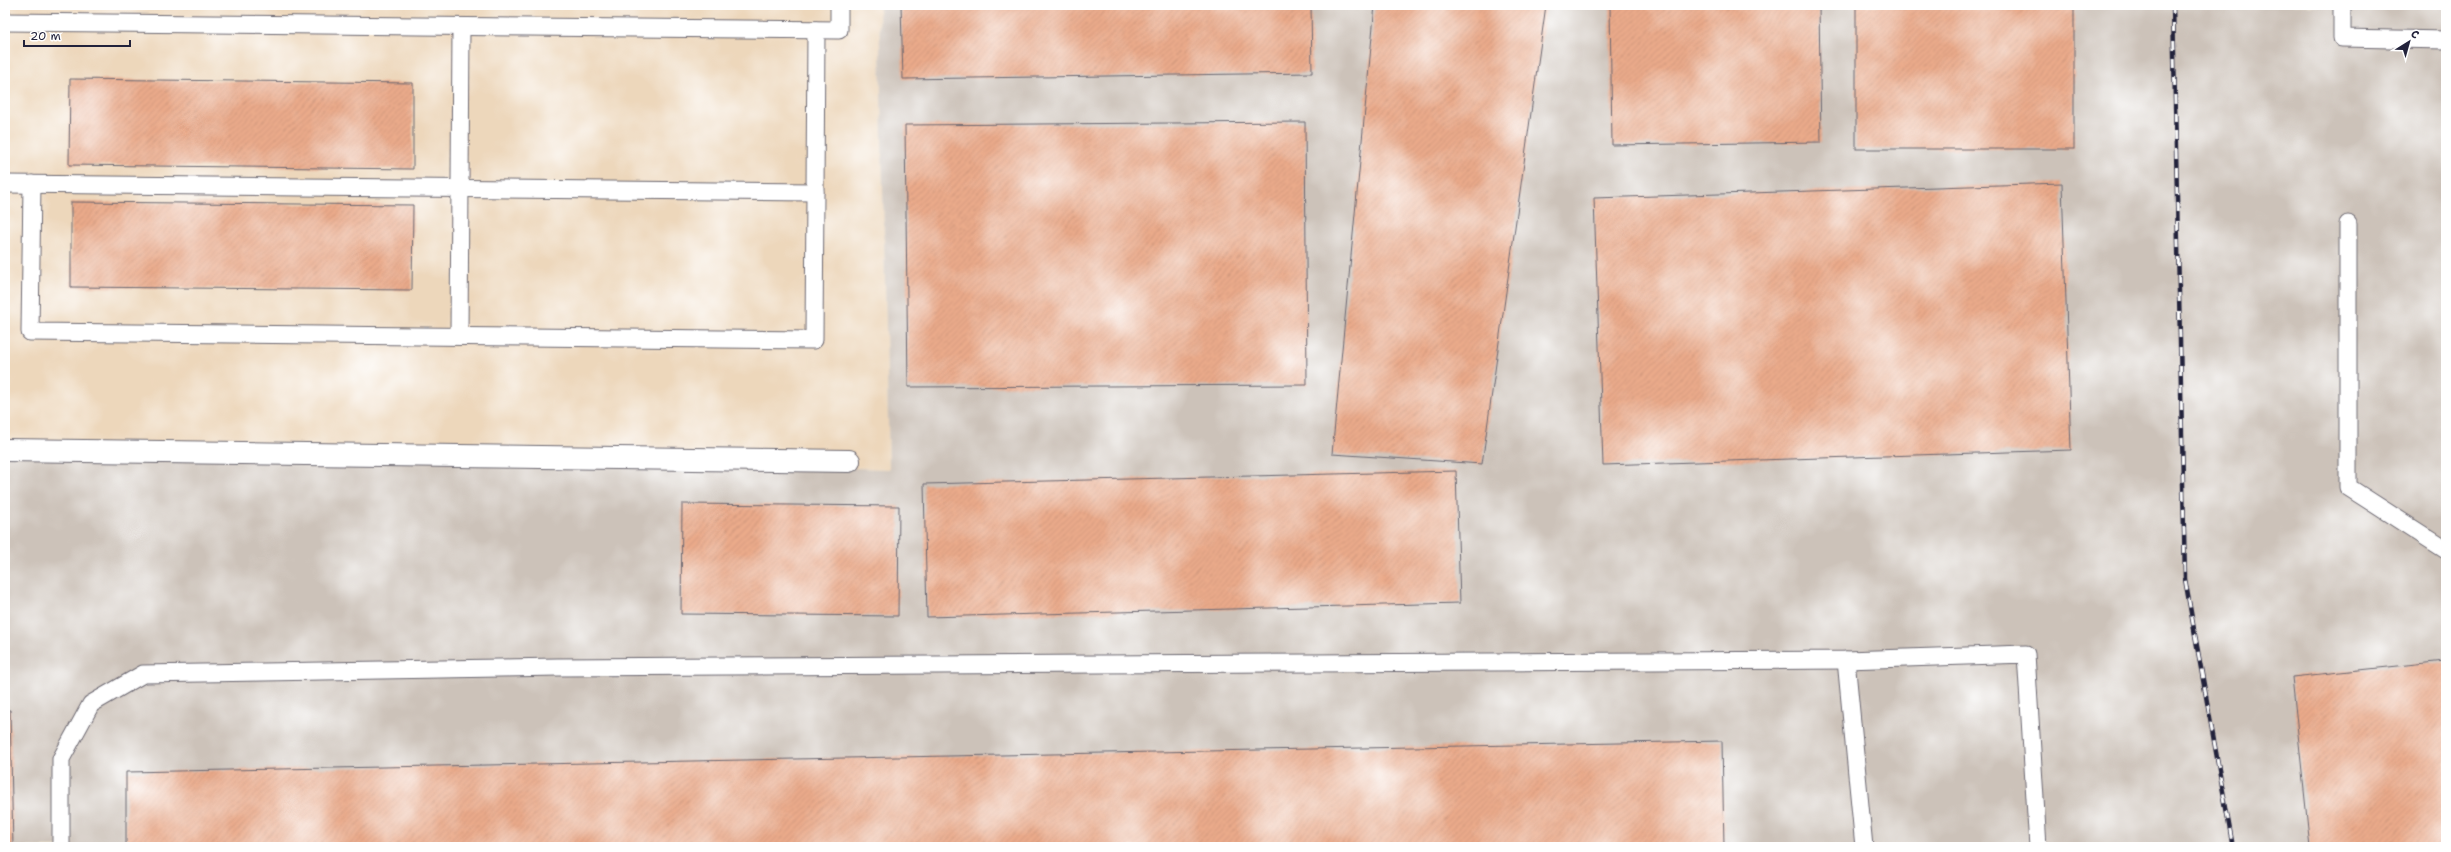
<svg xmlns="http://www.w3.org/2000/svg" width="2451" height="852" font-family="'Shantell Sans',sans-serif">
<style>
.built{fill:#edd7bb}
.industrial{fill:#ccc2b9}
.building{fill:url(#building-hatch)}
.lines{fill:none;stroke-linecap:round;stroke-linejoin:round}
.service-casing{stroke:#6c6871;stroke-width:19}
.minor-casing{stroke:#6c6871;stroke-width:24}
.service{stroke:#fff;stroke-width:17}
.minor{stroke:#fff;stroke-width:22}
.rail-casing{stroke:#22223b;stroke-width:4.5}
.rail{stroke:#fff;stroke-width:3;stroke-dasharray:9;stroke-linecap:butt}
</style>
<defs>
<pattern id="building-hatch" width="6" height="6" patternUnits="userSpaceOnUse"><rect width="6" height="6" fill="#eaaa8a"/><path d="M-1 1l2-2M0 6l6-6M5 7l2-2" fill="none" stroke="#c89278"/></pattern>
</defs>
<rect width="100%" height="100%" fill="#fff"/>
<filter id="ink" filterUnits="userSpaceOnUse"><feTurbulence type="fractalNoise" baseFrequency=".025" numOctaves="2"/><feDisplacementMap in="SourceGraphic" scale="8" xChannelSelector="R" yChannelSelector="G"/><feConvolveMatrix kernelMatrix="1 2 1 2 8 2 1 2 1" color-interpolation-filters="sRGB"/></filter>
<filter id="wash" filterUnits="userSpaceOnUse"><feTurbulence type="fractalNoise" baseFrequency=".012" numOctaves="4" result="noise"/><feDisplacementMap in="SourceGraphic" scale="16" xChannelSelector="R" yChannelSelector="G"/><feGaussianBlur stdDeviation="0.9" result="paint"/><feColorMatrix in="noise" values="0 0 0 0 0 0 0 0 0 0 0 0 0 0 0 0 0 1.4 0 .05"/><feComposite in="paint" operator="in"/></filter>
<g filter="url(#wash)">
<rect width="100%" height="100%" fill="#f4ead6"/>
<path class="built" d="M5,5H879L889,469L5,445Z"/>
<path class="industrial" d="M879,5H2446V847H5V445L889,469Z"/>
<g id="blocks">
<g class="building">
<path d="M901,5H1311L1312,73L903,79Z"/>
<path d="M1375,5H1546L1482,464L1332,454Z"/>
<path d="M1610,5H1819L1821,142L1612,145Z"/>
<rect x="1856" y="5" width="218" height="144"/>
<path d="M70,79L413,83V169L69,165Z"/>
<path d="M1305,122L1307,385L908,387L905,125Z"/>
<path d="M2062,183L2071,450L1603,465L1594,198Z"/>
<path d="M71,202L413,205L412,290L71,287Z"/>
<path d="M1456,471L1460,603L927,617L924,484Z"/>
<path d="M682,504L899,506L898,616L681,614Z"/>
<path d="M2446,661V847H2310L2292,677Z"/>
<path d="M5,710H10L13,847H5Z"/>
<path d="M1722,741L1724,847H126V772Z"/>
</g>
</g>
</g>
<g filter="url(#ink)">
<use href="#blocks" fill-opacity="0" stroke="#6c6871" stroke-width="1"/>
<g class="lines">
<g class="service-casing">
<g id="service">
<path d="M2342,5V38L2446,40"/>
<path d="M5,22L839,30V5"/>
<path d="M5,184L815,192L816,30"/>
<path d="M32,184L30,332L814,340L815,192"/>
<path d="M2348,224V487L2446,550"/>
<path d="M459,336L461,27"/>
<path d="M1846,660L1864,847"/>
<path d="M61,847V759L91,704L143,674L558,667L1846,660L2026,654L2038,847"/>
</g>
</g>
<g class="minor-casing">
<path id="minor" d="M5,450L849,461"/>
</g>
<use href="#service" class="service"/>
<use href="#minor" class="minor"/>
<g class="rail-casing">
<path id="rail" d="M2173,5L2185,579L2233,847"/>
</g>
<use href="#rail" class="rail"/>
</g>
</g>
<rect width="2451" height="852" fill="none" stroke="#fff" stroke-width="20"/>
<g transform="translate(2409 42) rotate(37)" stroke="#ffffff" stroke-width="3" paint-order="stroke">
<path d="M0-3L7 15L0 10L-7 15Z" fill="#22223b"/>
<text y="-6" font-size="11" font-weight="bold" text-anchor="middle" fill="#22223b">С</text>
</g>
<path d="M24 40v6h106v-6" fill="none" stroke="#22223b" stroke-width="2"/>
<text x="30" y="40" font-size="12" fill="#22223b" stroke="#ffffff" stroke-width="3" paint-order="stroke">20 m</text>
</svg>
